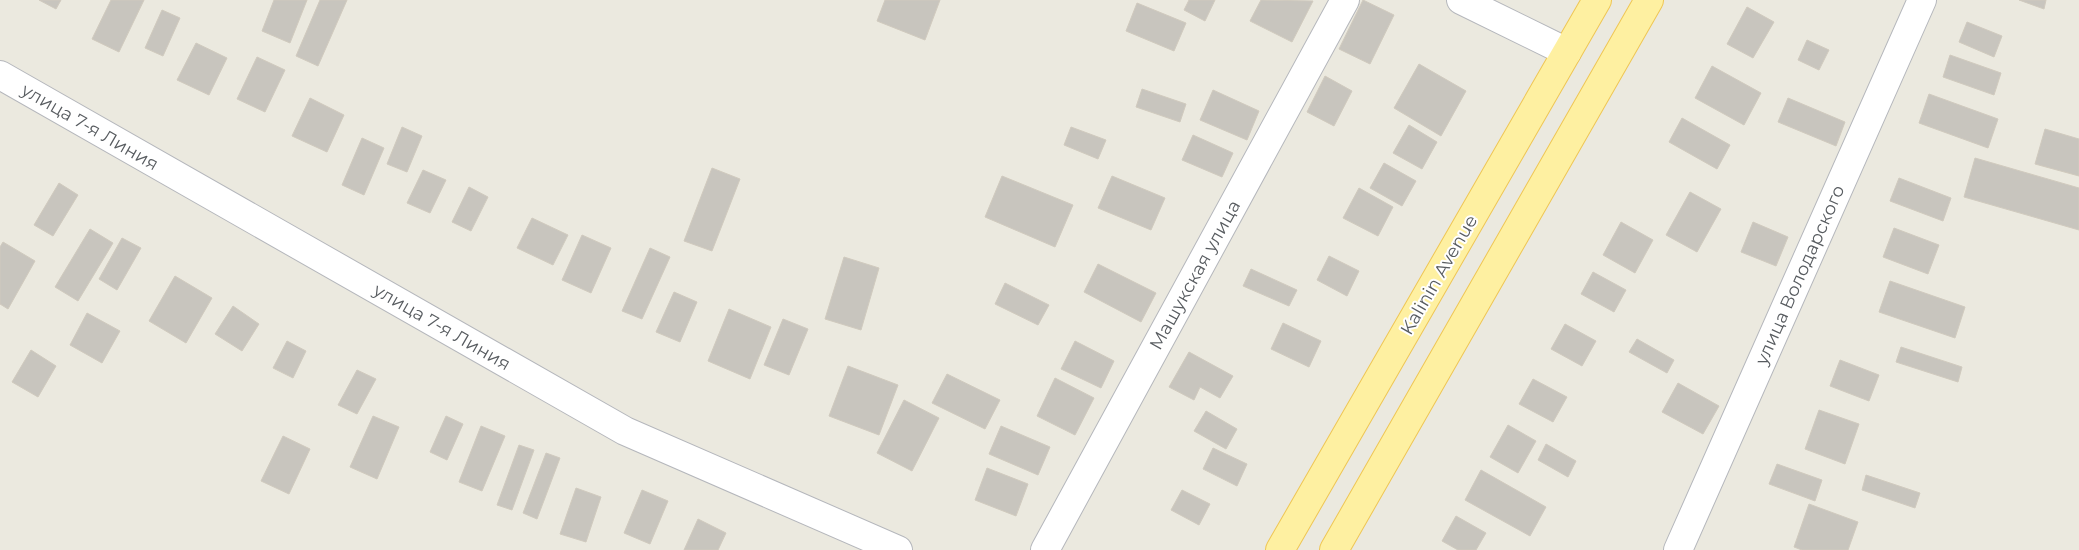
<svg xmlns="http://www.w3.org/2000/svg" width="2079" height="550" font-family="Montserrat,sans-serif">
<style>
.building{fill:#c8c5be;stroke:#d0cabe}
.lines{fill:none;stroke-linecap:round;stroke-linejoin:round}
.street-casing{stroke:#b5b7bc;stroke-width:30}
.primary-casing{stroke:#efc654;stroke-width:30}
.street{stroke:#fff;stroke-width:28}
.primary{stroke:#fef0a1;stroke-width:28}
.labels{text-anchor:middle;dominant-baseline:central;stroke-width:4;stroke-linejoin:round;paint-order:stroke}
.street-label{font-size:18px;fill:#585c60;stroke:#fff}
</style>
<rect width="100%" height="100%" fill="#ebe9df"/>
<g class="building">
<path d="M39,0H61L56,9Z"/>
<path d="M111,0H144L119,52L92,39Z"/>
<path d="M274,0H307L290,43L262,31Z"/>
<path d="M320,0H347L318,66L296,56Z"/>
<path d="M885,0H940L925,40L877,21Z"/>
<path d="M1189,0H1215L1205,21L1184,10Z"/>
<path d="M1261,0L1313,1L1292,42L1250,21Z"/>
<path d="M1363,0L1394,15L1370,64L1339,49Z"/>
<path d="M2019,0H2046L2044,9Z"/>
<path d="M1137,3L1186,23L1174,51L1126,31Z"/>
<path d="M1747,7L1774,22L1753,58L1727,44Z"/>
<path d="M162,10L180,18L163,56L145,48Z"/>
<path d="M1967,22L2002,36L1994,57L1959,42Z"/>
<path d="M1807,40L1829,50L1819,70L1798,60Z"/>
<path d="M196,43L227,58L209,95L177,80Z"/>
<path d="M1950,55L2001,73L1994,95L1943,77Z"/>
<path d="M257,57L285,70L265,112L237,99Z"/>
<path d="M1419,64L1466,91L1441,136L1394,108Z"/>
<path d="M1712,66L1761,93L1744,125L1695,98Z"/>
<path d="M1325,76L1352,91L1334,126L1307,112Z"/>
<path d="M1142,89L1186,104L1180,122L1136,107Z"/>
<path d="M1213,90L1259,111L1247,140L1200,120Z"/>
<path d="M1929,94L1998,119L1988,148L1919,123Z"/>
<path d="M310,98L344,115L327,152L292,136Z"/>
<path d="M1788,98L1845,122L1836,146L1778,122Z"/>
<path d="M1682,118L1730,145L1717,169L1669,142Z"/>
<path d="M1409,125L1437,142L1422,169L1393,153Z"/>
<path d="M402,127L422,136L407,172L387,164Z"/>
<path d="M1071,127L1106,140L1098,159L1064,145Z"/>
<path d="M2045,129L2079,139V176L2035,164Z"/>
<path d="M1193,135L1233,153L1222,177L1182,160Z"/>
<path d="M362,138L384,148L364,195L342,185Z"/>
<path d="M1975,158L2079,188V230L1964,197Z"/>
<path d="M1384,163L1416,181L1402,206L1370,188Z"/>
<path d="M712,168L740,179L712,251L684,241Z"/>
<path d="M423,170L446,180L430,213L407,203Z"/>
<path d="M1002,176L1073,205L1055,247L985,217Z"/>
<path d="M1112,176L1165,198L1151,230L1098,208Z"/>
<path d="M1899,178L1951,198L1943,221L1890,201Z"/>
<path d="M59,183L78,195L53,236L34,225Z"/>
<path d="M469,187L488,197L471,231L452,222Z"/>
<path d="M1359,188L1393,207L1378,236L1343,218Z"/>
<path d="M1690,192L1721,209L1697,252L1666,235Z"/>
<path d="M532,218L568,235L553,265L517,248Z"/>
<path d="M1621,222L1653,240L1635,273L1603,255Z"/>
<path d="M1753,222L1788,237L1776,266L1741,252Z"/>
<path d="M1894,228L1939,245L1928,274L1883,257Z"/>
<path d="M90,229L113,243L78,301L55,287Z"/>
<path d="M582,235L611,248L591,293L562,280Z"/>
<path d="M122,238L141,248L117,290L99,279Z"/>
<path d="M3,242L35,261L8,309L0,304V247Z"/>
<path d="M650,248L670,257L642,319L622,311Z"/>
<path d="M1329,256L1359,271L1347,296L1317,280Z"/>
<path d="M844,257L879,268L861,330L825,319Z"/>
<path d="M1098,264L1156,293L1141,322L1084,292Z"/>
<path d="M1251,269L1297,290L1289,306L1243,286Z"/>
<path d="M1593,272L1626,290L1614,312L1581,294Z"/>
<path d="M175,276L212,298L186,343L149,321Z"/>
<path d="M1890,281L1965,307L1955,338L1879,312Z"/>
<path d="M1005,283L1049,305L1038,325L995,304Z"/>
<path d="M674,292L697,302L680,342L656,332Z"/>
<path d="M233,306L259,324L242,351L215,334Z"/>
<path d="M729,309L771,327L750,379L708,361Z"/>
<path d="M87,313L120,331L102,363L70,345Z"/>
<path d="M783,319L808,329L789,375L764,365Z"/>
<path d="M1283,323L1321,341L1309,367L1271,349Z"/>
<path d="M1565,324L1596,341L1582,366L1551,349Z"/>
<path d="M1637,339L1674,360L1667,373L1629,352Z"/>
<path d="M287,341L306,351L293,378L273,368Z"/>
<path d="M1075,341L1114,361L1101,388L1061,369Z"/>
<path d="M1901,347L1962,367L1958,382L1896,362Z"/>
<path d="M31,350L56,366L38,397L12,382Z"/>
<path d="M1189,352L1233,376L1220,398L1200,387L1194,400L1169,387Z"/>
<path d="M1840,360L1879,375L1869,401L1830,386Z"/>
<path d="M848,366L898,385L879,435L829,416Z"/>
<path d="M357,370L376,379L357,414L338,405Z"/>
<path d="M947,374L1000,400L985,429L932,403Z"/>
<path d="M1055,378L1094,398L1075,435L1037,416Z"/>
<path d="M1533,379L1567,397L1553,422L1519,404Z"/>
<path d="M1678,383L1719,406L1703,434L1662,412Z"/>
<path d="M904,400L939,418L912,471L877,453Z"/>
<path d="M1819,410L1859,424L1845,464L1805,449Z"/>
<path d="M1206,411L1237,429L1226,449L1194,431Z"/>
<path d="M373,416L399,427L377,479L350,467Z"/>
<path d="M446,416L463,424L447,460L430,452Z"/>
<path d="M1508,425L1536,441L1518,473L1490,457Z"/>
<path d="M481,426L505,436L482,491L459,482Z"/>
<path d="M1001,426L1050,447L1038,475L989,454Z"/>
<path d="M283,436L310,449L289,494L261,481Z"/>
<path d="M1546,444L1576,461L1568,477L1538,460Z"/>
<path d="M519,445L534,450L512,510L497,505Z"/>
<path d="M1213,448L1247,464L1237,486L1203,469Z"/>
<path d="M546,453L560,458L537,519L523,513Z"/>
<path d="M1777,464L1822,480L1815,501L1769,484Z"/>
<path d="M987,468L1028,484L1016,516L975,500Z"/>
<path d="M1481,470L1546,507L1530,536L1465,500Z"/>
<path d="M1866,475L1920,493L1915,508L1862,490Z"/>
<path d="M576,488L601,497L586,542L560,534Z"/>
<path d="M642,490L668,501L650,544L624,533Z"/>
<path d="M1182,490L1210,504L1199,525L1171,510Z"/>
<path d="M1809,504L1858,522L1848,550H1802L1794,547Z"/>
<path d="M1456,516L1486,533L1476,550H1458L1442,541Z"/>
<path d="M698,519L726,533L718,550H684Z"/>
</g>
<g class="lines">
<g class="street-casing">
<g id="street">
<path d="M1461,0L1567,52"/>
<path d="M0,75L625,431L898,550"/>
<path d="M1045,550L1345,0"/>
<path d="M1678,550L1922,0"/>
</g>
</g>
<g class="primary-casing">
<g id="primary">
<path d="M1280,550L1597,0"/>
<path d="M1334,550L1649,0"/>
</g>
</g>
<use href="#street" class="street"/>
<use href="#primary" class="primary"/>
</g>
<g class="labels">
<g class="street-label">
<text transform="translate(90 127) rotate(30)">улица 7-я Линия</text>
<text transform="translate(1195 275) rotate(-61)">Машукская улица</text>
<text transform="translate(1439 275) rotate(-60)">Kalinin Avenue</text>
<text transform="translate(1800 275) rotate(-66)">улица Володарского</text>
<text transform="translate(442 327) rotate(30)">улица 7-я Линия</text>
</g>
</g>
</svg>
